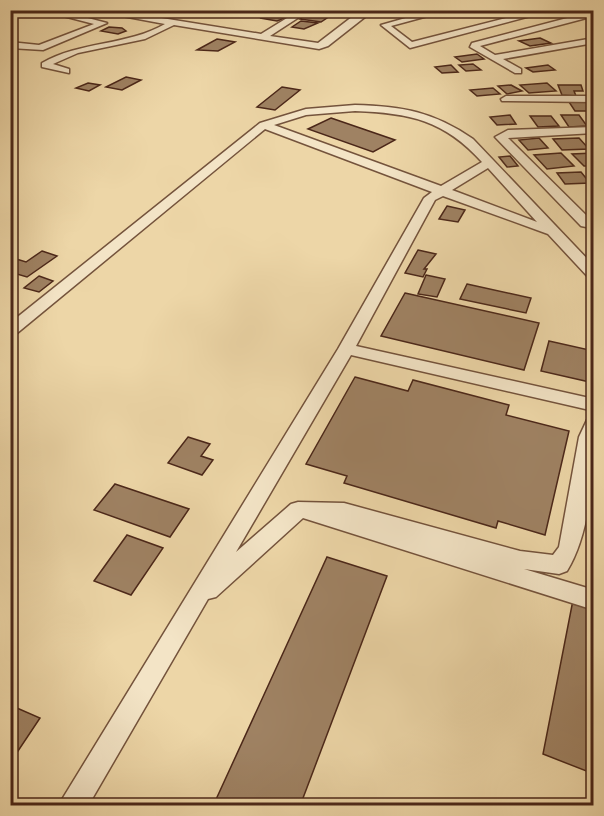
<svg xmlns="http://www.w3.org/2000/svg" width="604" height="816" font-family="'IM FELL French Canon',serif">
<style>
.building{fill:#9f8263;stroke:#4b2719;stroke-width:1.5}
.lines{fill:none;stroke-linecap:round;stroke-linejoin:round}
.minor-casing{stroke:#74533c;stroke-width:3}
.minor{fill:#f3e4c6;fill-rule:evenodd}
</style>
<rect width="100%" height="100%" fill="#edd6a7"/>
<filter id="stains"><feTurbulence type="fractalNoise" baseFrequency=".00333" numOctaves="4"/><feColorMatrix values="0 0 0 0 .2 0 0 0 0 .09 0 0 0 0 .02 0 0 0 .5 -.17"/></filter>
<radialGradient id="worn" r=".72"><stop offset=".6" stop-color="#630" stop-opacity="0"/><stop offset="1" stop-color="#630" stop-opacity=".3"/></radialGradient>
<g class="building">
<path d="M340,10H362L353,17L334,15Z"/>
<path d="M308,13L330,16L321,22L300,19Z"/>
<path d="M273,14L288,17L277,21L260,18Z"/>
<path d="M301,21L318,23L304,29L292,27Z"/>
<path d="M109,27L122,28L126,31L118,34L101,31Z"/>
<path d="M540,38L551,43L530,46L519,41Z"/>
<path d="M217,39L235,42L218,51L197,50Z"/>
<path d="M477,54L484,59L462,62L455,57Z"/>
<path d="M473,64L481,70L466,71L459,65Z"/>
<path d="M451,65L458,72L442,73L435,67Z"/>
<path d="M548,65L555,70L533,72L526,68Z"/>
<path d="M126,77L141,80L122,90L106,87Z"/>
<path d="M88,83L100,85L89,91L76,88Z"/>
<path d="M547,83L556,91L529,93L520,85Z"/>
<path d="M511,85L522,91L507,94L498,86Z"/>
<path d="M558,85H581L583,91H574L576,96L562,95Z"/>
<path d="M282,87L300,90L275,110L257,107Z"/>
<path d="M493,88L500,94L477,96L470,90Z"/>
<path d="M591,101L594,111H575L569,102Z"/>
<path d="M510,115L516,124L497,125L490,117Z"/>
<path d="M561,115H579L587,126L569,127Z"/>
<path d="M530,116H551L559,126L538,127Z"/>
<path d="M331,118L395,140L373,152L308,129Z"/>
<path d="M539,138L548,148L528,150L519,140Z"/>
<path d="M579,138L589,149L562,150L553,139Z"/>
<path d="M561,153L574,166L547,169L534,155Z"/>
<path d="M594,153V166H584L572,154Z"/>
<path d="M510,156L518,166L507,167L499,157Z"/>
<path d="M581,172L590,183L565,184L557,173Z"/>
<path d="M447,206L465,210L458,222L439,219Z"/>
<path d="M418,250L436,254L424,269H427L423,277L405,273Z"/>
<path d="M42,251L57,256L27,277L10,272V257L26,262Z"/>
<path d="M426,275L445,279L437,297L418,294Z"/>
<path d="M39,276L53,281L39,292L24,288Z"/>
<path d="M467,284L531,298L526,313L460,299Z"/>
<path d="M405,293L539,323L524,370L381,336Z"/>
<path d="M549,341L594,351V383L541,371Z"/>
<path d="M355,377L408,391L413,380L509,405L506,415L569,431L545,535L498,521L496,528L344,483L347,476L306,464Z"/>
<path d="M188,437L210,444L201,456L213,460L202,475L168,463Z"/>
<path d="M115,484L189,509L170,537L94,510Z"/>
<path d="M127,535L163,548L131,595L94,581Z"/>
<path d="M327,557L387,576L300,806H213Z"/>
<path d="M573,600L594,606V774L543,754Z"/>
<path d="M10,705L40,718L10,763Z"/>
</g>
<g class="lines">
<g class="minor-casing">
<g id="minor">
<path d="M20,10H32L10,19V14Z"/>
<path d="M40,10H57L107,23L43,50L10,48V42L39,45L94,24Z"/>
<path d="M90,10H112L261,34L300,10H310L270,36L318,43L361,10H369L370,13L328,46L319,49L174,25L145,39L78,53L53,64L69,69V73L42,67V63C80,41 127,46 165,24Z"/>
<path d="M434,10H450L391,26L412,42L538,10H553L410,48L381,25Z"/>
<path d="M594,11V16L480,46L495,55L594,38V43L503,59L521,69V73H515L470,47L472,43Z"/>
<path d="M506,96H594V102L502,101L501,99Z"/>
<path d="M355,105C402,106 434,112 473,139L594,266V279L589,278L548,234L443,196L435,200L356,346L594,399V411L351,355L236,552L291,504L298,502L344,503L520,551L553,555L559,547L579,437L587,420L594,418C594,466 592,530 567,571L559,574L524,569L594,590V610L303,518L216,597L208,599L88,806H58L338,349L424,198L432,192L265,129L16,334L10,336V323L260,123L306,109ZM355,111C410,113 444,120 482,162L441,186L274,125L306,115ZM488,168L537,222L452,190Z"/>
<path d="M594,127V133L508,138L591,220L593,223L586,227L581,226L495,137L508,130Z"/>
</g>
</g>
<use href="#minor" class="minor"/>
</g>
<rect width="604" height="816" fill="none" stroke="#edd6a7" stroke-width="36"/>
<rect x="12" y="12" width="580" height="792" fill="none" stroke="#4b2719" stroke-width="3"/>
<rect x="18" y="18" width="568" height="780" fill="none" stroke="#4b2719" stroke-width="1.5"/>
<rect width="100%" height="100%" filter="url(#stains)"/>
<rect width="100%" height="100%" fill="url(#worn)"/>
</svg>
